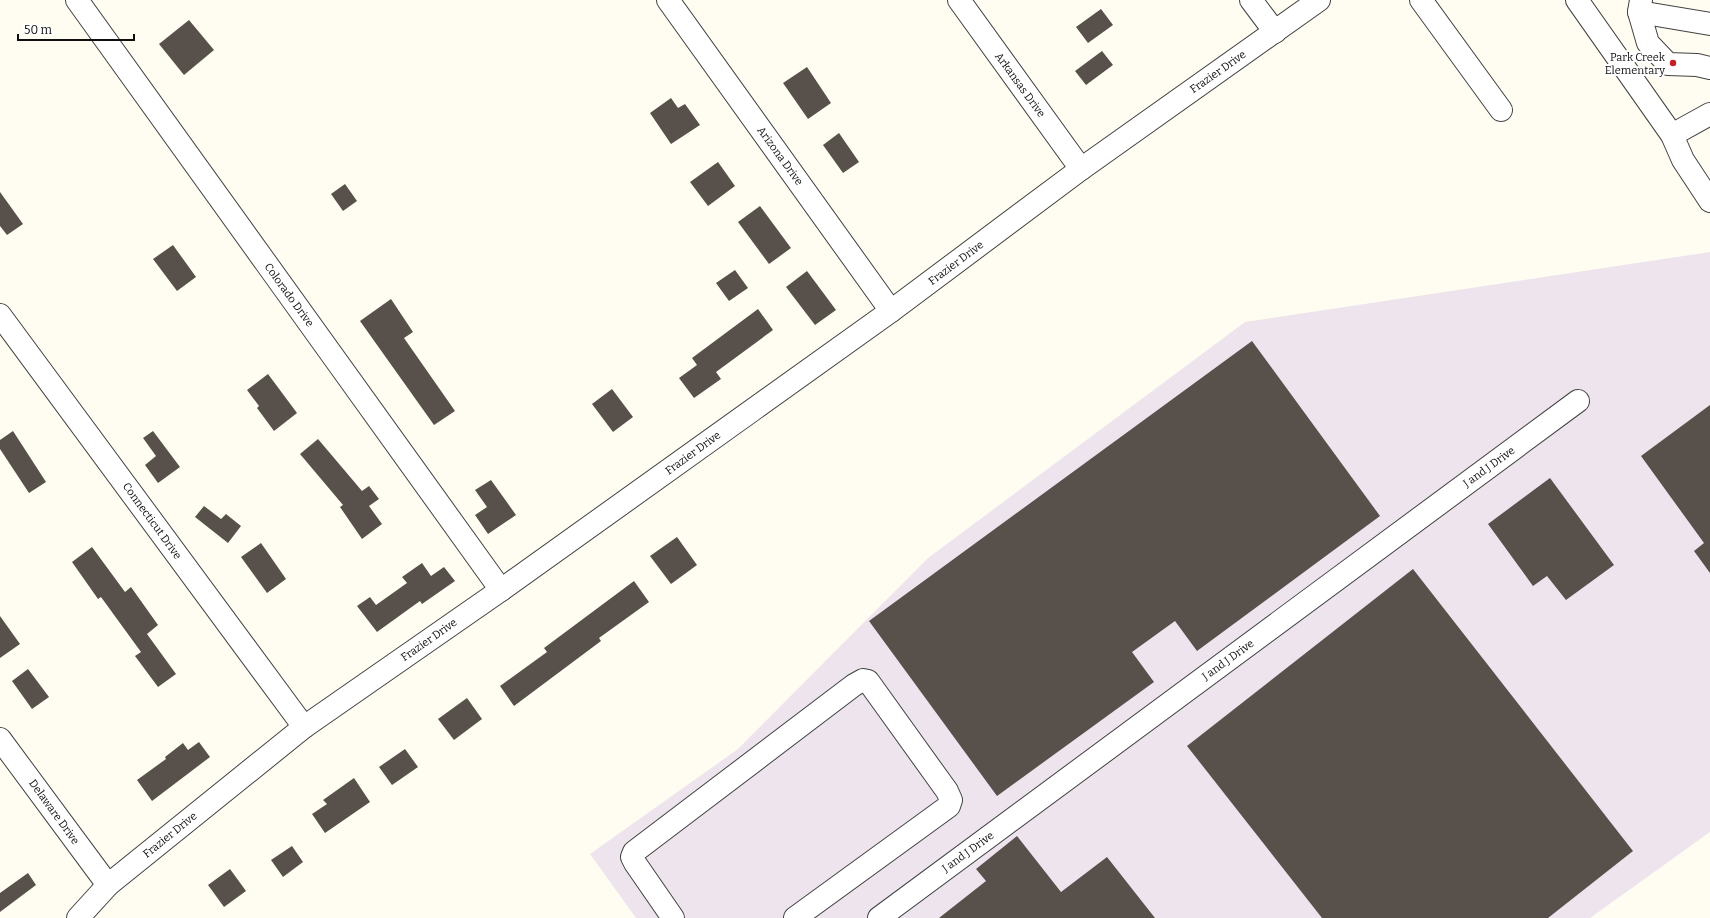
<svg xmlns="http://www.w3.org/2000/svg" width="1710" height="918" font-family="Bitter,serif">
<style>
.industrial{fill:#ede4ee}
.building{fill:#58514b}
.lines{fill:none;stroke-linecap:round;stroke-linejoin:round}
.minor-casing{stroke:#424242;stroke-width:24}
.minor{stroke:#fff;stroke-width:22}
.poi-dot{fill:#c32327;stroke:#fff;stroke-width:1.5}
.labels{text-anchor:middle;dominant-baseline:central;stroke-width:4;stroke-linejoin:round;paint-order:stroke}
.poi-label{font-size:11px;fill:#0f0f0f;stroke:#fff;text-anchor:end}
.street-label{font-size:11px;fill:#0f0f0f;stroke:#fff}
</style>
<rect width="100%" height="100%" fill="#fffdf1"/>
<path class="industrial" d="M1710,252V832L1590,918H636L590,854L738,749L928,558L1245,322Z"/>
<g class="building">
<path d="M1101,9L1113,25L1088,43L1076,27Z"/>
<path d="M189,20L214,50L184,75L159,44Z"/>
<path d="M1102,51L1113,65L1086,85L1075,71Z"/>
<path d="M807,67L831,103L808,119L783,83Z"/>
<path d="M671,98L678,108L685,104L700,125L671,144L650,113Z"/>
<path d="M839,133L859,162L843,173L823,145Z"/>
<path d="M718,162L735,186L708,206L690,182Z"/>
<path d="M345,184L357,201L343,211L331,194Z"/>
<path d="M0,192L23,224L7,235L0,226Z"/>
<path d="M760,206L791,248L769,264L738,222Z"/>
<path d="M173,245L196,277L177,291L153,259Z"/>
<path d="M735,270L748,288L729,301L716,283Z"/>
<path d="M807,271L836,310L815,325L786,287Z"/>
<path d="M391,299L413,332L404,338L455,411L434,425L360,321Z"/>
<path d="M758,309L773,330L716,372L721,379L694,398L679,378L697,365L692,358Z"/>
<path d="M1252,341L1380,516L1197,651L1175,621L1132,652L1154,682L997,796L869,621Z"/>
<path d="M268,374L297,413L274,431L257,408L259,406L247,390Z"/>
<path d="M612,389L633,417L613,432L592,404Z"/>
<path d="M1710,405V573L1694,551L1704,543L1641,456Z"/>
<path d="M13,431L46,482L29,493L0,449V440Z"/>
<path d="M153,431L180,467L158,483L145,465L156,456L143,438Z"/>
<path d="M318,439L362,491L369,486L379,499L369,506L382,524L362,539L340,507L343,505L300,454Z"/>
<path d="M1550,478L1614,565L1566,600L1547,576L1533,586L1488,524Z"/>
<path d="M491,480L516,515L488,534L475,515L487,507L475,490Z"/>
<path d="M204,506L221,519L226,514L241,526L228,543L195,517Z"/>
<path d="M677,537L697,565L671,584L650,556Z"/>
<path d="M261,543L286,579L267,593L241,557Z"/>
<path d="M92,547L125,592L131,587L158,625L147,634L176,674L158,687L135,656L141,652L101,597L98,599L72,562Z"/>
<path d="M422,563L431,576L444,567L455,581L422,604L420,601L377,632L357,606L370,597L376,605L407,583L402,577Z"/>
<path d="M1413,569L1633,851L1548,918H1322L1187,746Z"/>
<path d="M634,581L649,602L599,638L601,641L514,706L500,686L547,652L544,648Z"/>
<path d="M0,616L20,644L0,658Z"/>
<path d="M28,669L49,697L32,709L12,681Z"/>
<path d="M467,698L482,719L454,740L438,719Z"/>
<path d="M199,742L210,757L152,801L137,780L166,759L165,757L183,743L188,750Z"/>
<path d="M405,749L418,767L392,785L379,767Z"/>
<path d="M354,778L370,802L325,833L312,814L327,804L323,800Z"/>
<path d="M1017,836L1061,892L1107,857L1155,918H939L986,881L976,869Z"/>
<path d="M292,846L303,862L283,877L271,860Z"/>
<path d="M230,869L246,891L224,907L208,885Z"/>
<path d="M28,873L36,885L0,912V893Z"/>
</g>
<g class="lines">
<g class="minor-casing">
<g id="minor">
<path d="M77,0L501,590"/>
<path d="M668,0L891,311"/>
<path d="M959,0L1081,169"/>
<path d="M1251,0L1275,32"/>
<path d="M1421,0L1501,110"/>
<path d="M1577,0L1672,135L1683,160L1710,201"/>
<path d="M1641,0L1639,12L1648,43L1668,64L1697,65L1710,68"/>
<path d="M1639,12L1710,24"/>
<path d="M1672,135L1710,114"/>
<path d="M0,315L304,727"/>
<path d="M0,739L108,885"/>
<path d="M78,918L108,885L304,727L501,590L891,311L1081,169L1319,0"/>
<path d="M673,918L635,863L632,857L634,852L854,685L863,680L868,681L947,791L951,800L949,806L795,918"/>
<path d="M879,918L1578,401"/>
</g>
</g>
<use href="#minor" class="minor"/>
</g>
<circle class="poi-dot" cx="1673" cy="63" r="4"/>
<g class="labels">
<g class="poi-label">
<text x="1665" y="57">Park Creek<tspan x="1665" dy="13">Elementary</tspan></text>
</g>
<g class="street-label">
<text transform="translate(1218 72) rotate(-35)">Frazier Drive</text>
<text transform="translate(1020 85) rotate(54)">Arkansas Drive</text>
<text transform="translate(780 156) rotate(54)">Arizona Drive</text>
<text transform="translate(956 263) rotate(-37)">Frazier Drive</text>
<text transform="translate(289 295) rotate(54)">Colorado Drive</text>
<text transform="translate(693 453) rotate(-36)">Frazier Drive</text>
<text transform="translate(1489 467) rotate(-36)">J and J Drive</text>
<text transform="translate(152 521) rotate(54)">Connecticut Drive</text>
<text transform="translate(429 640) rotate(-35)">Frazier Drive</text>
<text transform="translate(1228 660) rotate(-36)">J and J Drive</text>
<text transform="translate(54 812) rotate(54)">Delaware Drive</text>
<text transform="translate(170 835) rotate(-39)">Frazier Drive</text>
<text transform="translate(968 852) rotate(-36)">J and J Drive</text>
</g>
</g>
<path d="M18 34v6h116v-6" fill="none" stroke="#0f0f0f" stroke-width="2"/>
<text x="24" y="34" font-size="12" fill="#0f0f0f" stroke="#ffffff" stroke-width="3" paint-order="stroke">50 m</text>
</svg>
